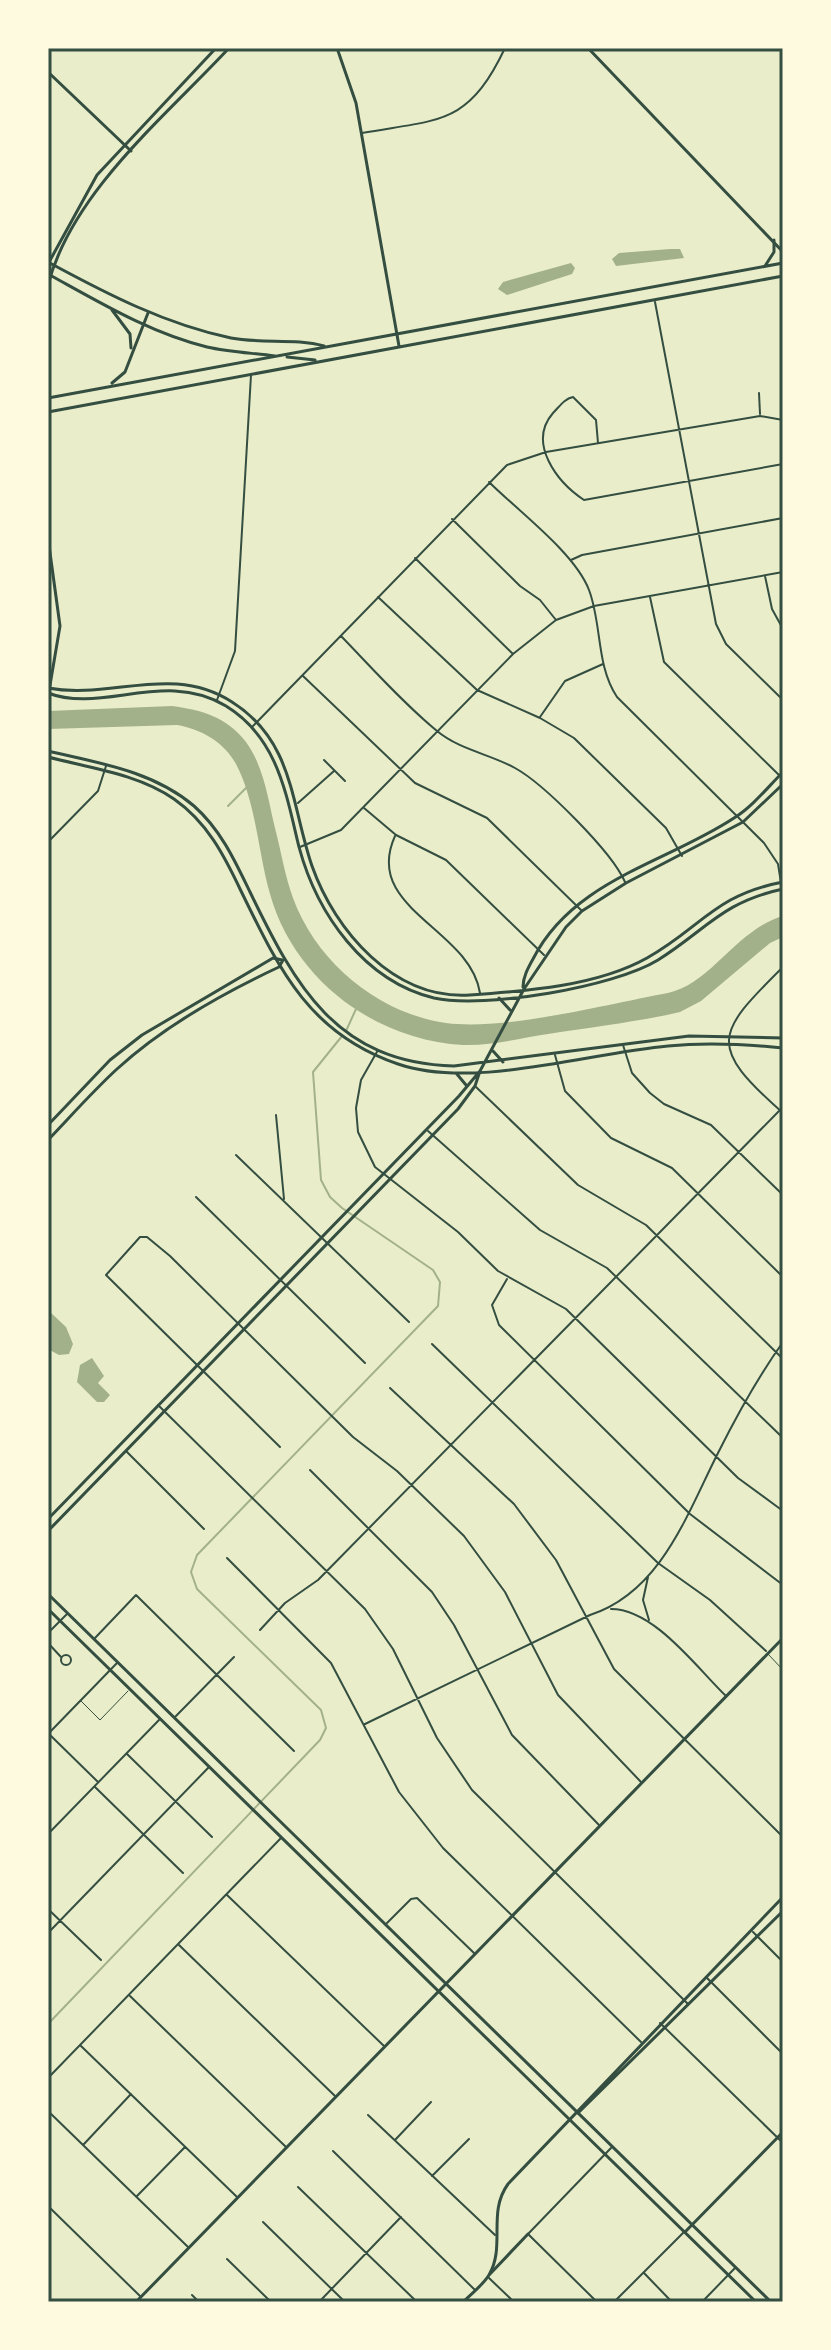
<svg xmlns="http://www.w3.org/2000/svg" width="831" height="2350" viewBox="0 0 831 2350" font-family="'Fira Sans',sans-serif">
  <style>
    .water { fill: #a3b18a }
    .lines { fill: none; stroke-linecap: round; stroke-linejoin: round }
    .stream { stroke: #a3b18a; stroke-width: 2 }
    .service { stroke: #344e41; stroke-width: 1 }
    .minor { stroke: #344e41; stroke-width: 2 }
    .tertiary { stroke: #344e41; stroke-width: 3 }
    .secondary { stroke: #344e41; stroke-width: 3 }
    .primary { stroke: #344e41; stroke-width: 3 }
    .neatline { fill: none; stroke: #344e41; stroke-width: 3 }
  </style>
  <rect width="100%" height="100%" fill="#e9edc9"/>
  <path class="water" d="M670 249H680L684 258 616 266 612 259 619 253Z
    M571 263 575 268 572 274 507 295 498 289 503 282Z
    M172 706C202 710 227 717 246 742 264 767 268 799 275 828 281 851 285 876 293 898 317 963 378 1013 446 1023 506 1031 607 1004 668 993 711 984 737 929 783 916V937L770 943 701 1001 680 1012C637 1022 592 1027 548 1034 521 1038 491 1046 463 1045 375 1040 294 980 270 894 258 852 256 802 236 764 224 742 201 729 177 725L48 729V711Z
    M48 1310 66 1327 73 1344 69 1354 59 1355 48 1349Z
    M92 1358 104 1376 98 1383 110 1395 104 1402H97L77 1382 80 1365Z"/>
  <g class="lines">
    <path class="stream" d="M228 806 247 787
      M346 1031 356 1009
      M48 2024 320 1740 326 1728 321 1710 197 1589 191 1572 197 1555 438 1306 440 1282 433 1270 342 1208 330 1197 321 1180 313 1072 342 1036"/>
    <path class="service" d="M768 1654 783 1670
      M81 1701 100 1720 128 1691"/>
    <path class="minor" d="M362 133C440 119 468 126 505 48
      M655 302 716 624 726 644 783 700
      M759 393 760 414
      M598 443 596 420 573 397C564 399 560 406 553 413 527 443 557 482 584 500L783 464
      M489 482C518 511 575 553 589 590 602 624 596 666 617 697L764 843 778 864 782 889
      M452 519 520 586 540 600 556 620
      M415 558 513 654
      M571 560 582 555 783 518
      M765 576 772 609 783 629
      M378 597 477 690 540 718 574 738 666 828 682 856
      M650 597 664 662 783 779
      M341 636C372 668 403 703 437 731 460 750 490 754 515 768 544 784 612 852 625 882
      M303 676 415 783 487 818 582 911
      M217 700 235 651 251 375
      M540 717 565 681 603 664
      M253 726 507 465 546 452 760 416 783 420
      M324 760 345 781
      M298 803 334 771
      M364 808 396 835 446 860 544 955
      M395 836C362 909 470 928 480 993
      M48 842 98 791 106 766
      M300 847 341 830 513 654 556 620 594 606 783 572
      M783 967C715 1034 707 1046 783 1113
      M623 1045 632 1073 650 1093 664 1104 711 1125 783 1195
      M378 1050 361 1080 356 1108 358 1132 375 1167 458 1232 498 1271 566 1309 738 1478 783 1511
      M555 1055 565 1091 611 1138 672 1168 783 1277
      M476 1087 578 1185 646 1225 783 1359
      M276 1115 284 1199
      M428 1131 540 1230 607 1268 783 1438
      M236 1155 409 1322
      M196 1197 365 1363
      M507 1279 492 1305 499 1325 690 1514 783 1585
      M432 1344 658 1563 710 1600 766 1651
      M390 1388 514 1504 556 1560 614 1669 783 1837
      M158 1405 365 1609 393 1649 437 1738 472 1790 688 2004
      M280 1447 106 1275 140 1237H147L170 1256 353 1437 397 1471 464 1536 505 1592 558 1695 641 1782
      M126 1451 204 1529
      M310 1470 432 1592 454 1625 512 1735 599 1825
      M227 1558 331 1663 399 1792 443 1848 641 2042
      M648 1577 643 1600 649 1620
      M611 1609C654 1609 696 1667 726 1696
      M260 1630 285 1603 318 1580 780 1110
      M48 1633 67 1614
      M95 1638 136 1595 294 1751
      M48 1643 61 1657
      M61 1660a5 5 0 1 1 10 0a5 5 0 1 1-10 0Z
      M175 1717 234 1657
      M365 1724 590 1615C661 1592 687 1514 718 1453 737 1415 758 1377 783 1342
      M48 1734 117 1663
      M49 1734 98 1782
      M127 1754 212 1837
      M95 1787 183 1873
      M48 1834 159 1720
      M227 1895 384 2046
      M48 1909 101 1960
      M387 1923 411 1899 417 1898 474 1953
      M753 1932 783 1962
      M48 1933 209 1767
      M179 1945 335 2096
      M706 1977 783 2054
      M130 1996 286 2147
      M660 2023 783 2143
      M81 2046 237 2197
      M48 2078 281 1838
      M48 2111 188 2247
      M368 2115 495 2235
      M395 2140 431 2102
      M84 2144 131 2094
      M333 2151 475 2290
      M432 2176 469 2139
      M298 2187 417 2302
      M137 2196 185 2147
      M48 2206 141 2297
      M263 2222 345 2302
      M227 2259 271 2302
      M644 2273 672 2302
      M489 2278 514 2302
      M192 2295 199 2302
      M48 2298 52 2302
      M319 2302 401 2217
      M597 2302 528 2234 611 2148
      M614 2302 684 2232
      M702 2302 735 2268"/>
    <path class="tertiary" d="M337 48 356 103 399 346
      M588 48 783 252
      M48 72 131 151
      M48 1125 110 1060 142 1035 273 958 282 960
      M48 1140C71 1116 93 1091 117 1069 164 1026 221 994 279 967L283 960
      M685 2232 783 2132
      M490 2274 528 2234
      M136 2302 783 1638"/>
    <path class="secondary" d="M48 264 97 175 216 48
      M48 285C72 192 166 116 229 48
      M48 538 60 626 48 697
      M48 613V635
      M48 688C111 700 172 663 232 702 294 741 291 805 312 866 335 931 394 1000 470 995 527 991 597 986 647 958 701 928 714 895 783 882
      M48 693C102 714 165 669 226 706 278 738 286 794 299 847 317 914 364 981 434 998 485 1009 614 987 658 960 706 930 722 902 783 889
      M48 751C99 763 153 771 194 806 221 830 235 861 250 892 295 985 336 1063 454 1066L689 1036 783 1038
      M48 757C90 768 138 774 174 799 207 822 224 855 241 891 279 969 309 1034 398 1064 474 1090 588 1053 668 1046 706 1042 745 1044 783 1048
      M523 987C523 977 528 968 533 959 573 880 666 863 734 818 753 806 767 788 783 772
      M499 998 510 1010
      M493 1051 503 1062
      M456 1073 466 1085
      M48 1519 459 1096 480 1071 524 989 566 927 582 911 626 883 743 822 783 784
      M48 1531 458 1109 475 1086 480 1071
      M578 2113 783 1911
      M463 2302C471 2294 483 2285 489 2275 506 2246 487 2213 508 2184L783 1897"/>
    <path class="primary" d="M48 262C107 294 165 324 231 338 262 344 295 338 324 346
      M765 266 774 252V240
      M48 274C99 302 150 333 207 347 229 352 253 353 275 356
      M112 310 130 334 131 348
      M287 357 315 360
      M112 383 125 372 148 313
      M48 398 783 263
      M48 412 783 276
      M48 1594 771 2302
      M48 1609 756 2302"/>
  </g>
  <rect width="831" height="2350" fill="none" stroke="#fefae0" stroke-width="100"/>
  <rect x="50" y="50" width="731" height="2250" class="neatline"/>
</svg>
